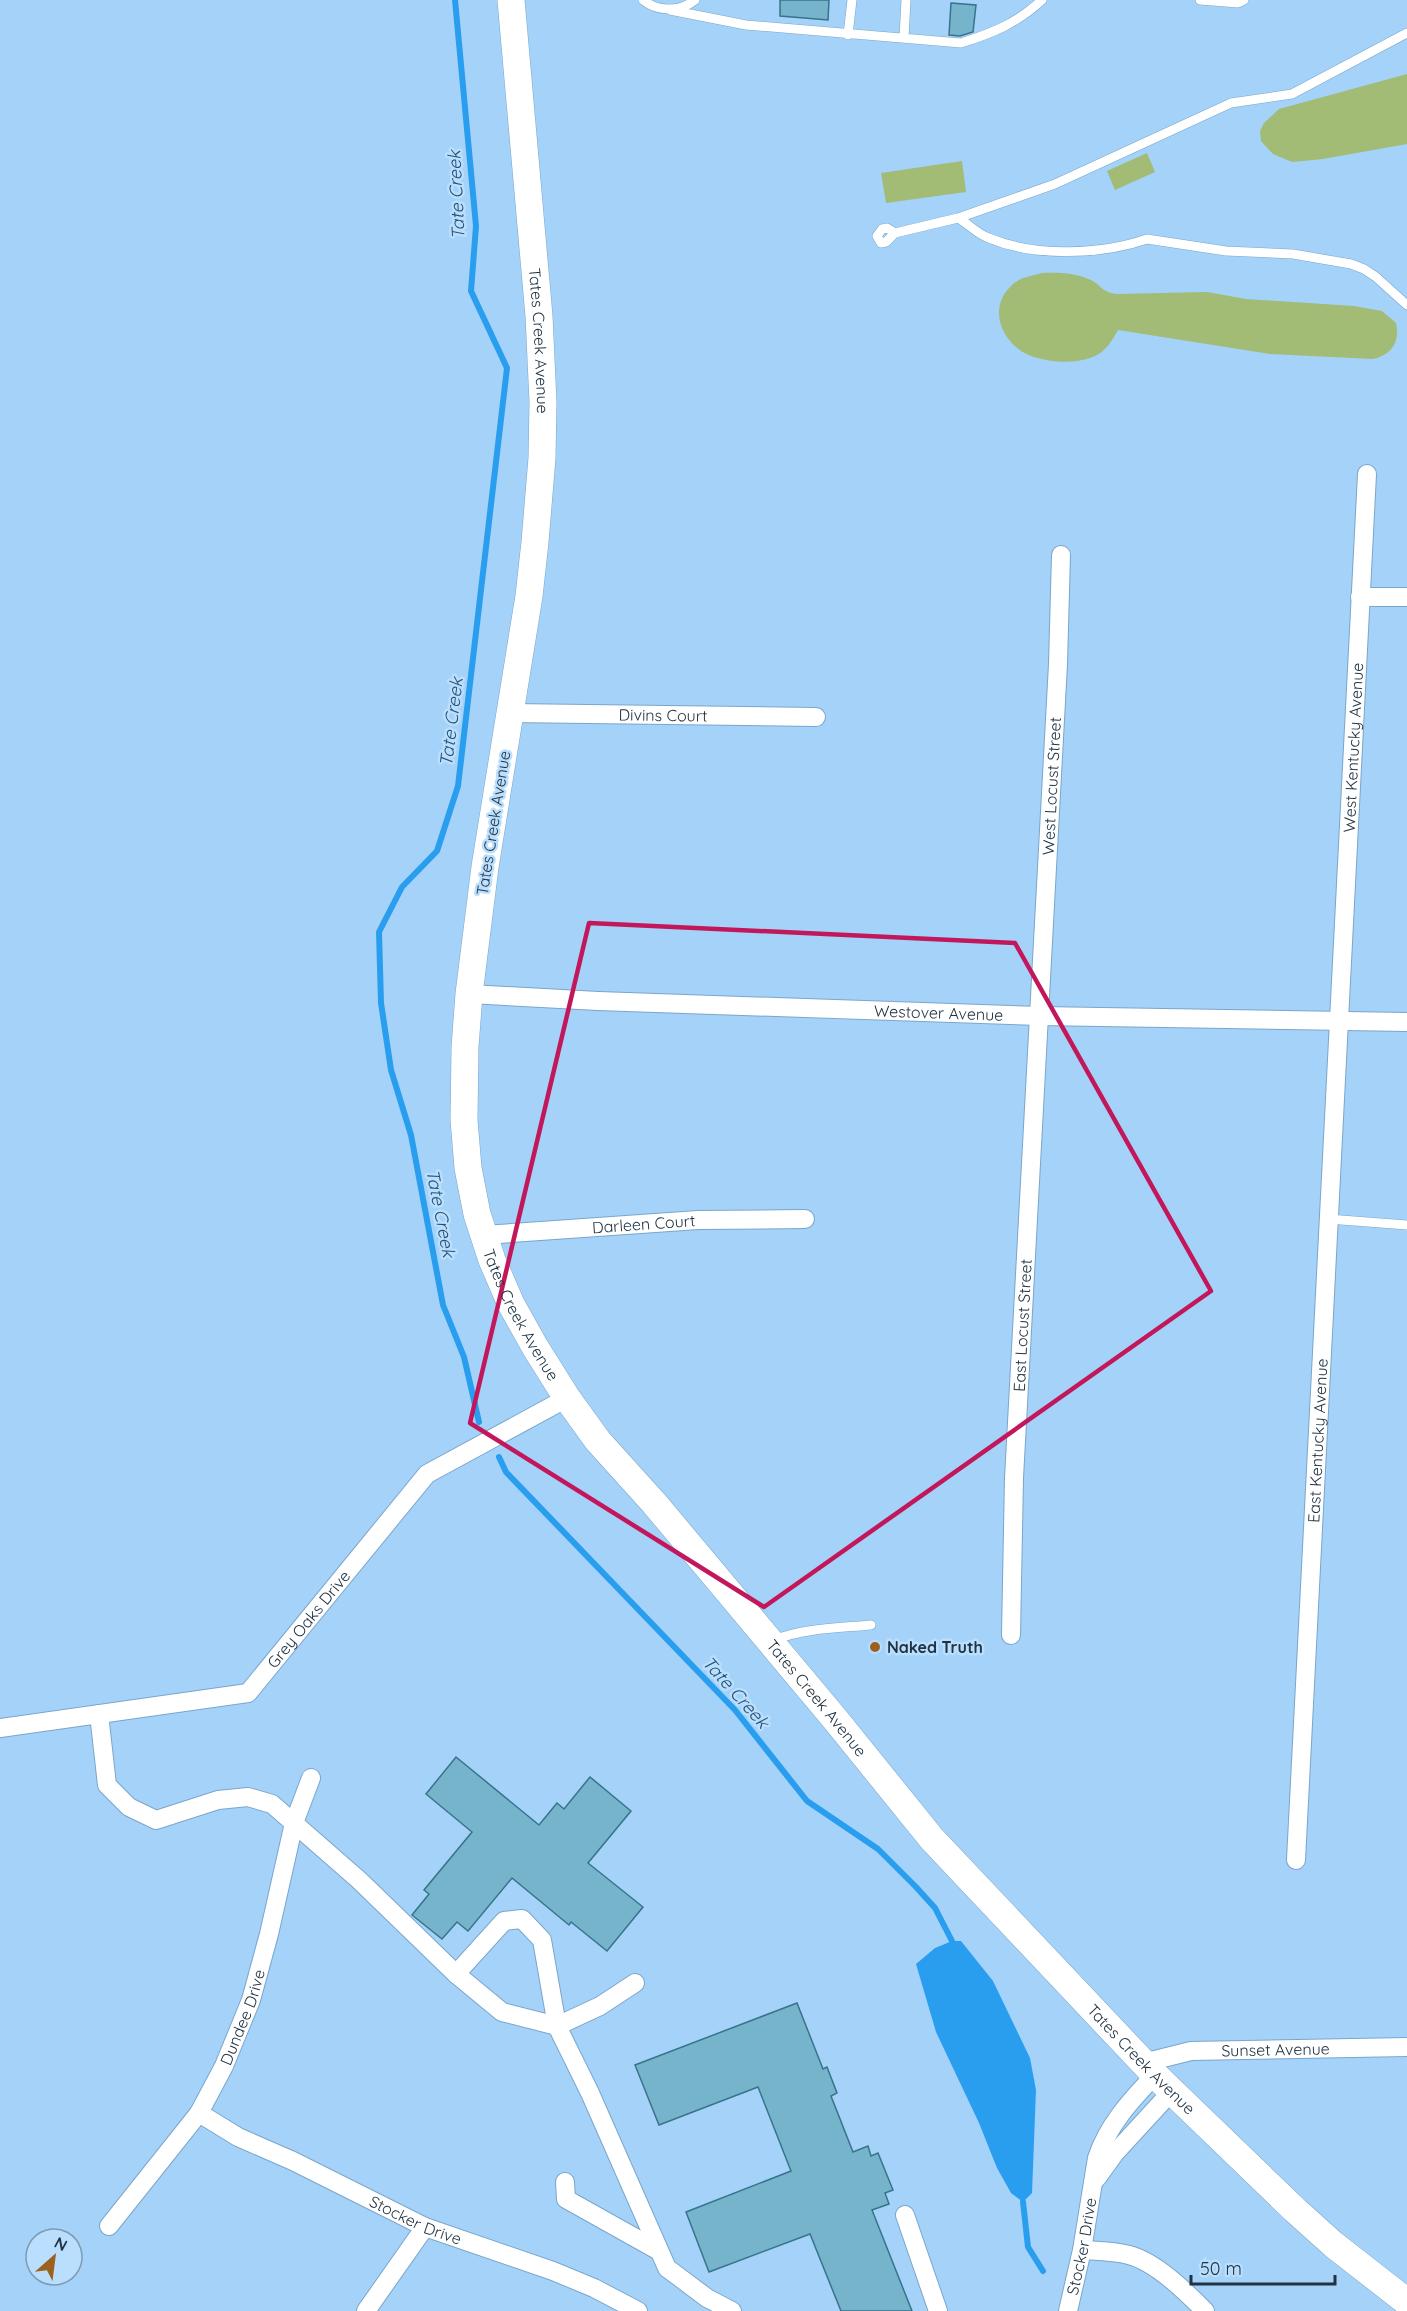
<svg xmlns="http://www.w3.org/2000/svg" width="1407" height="2311" viewBox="0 0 1407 2311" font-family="Quicksand,sans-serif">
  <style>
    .green { fill: #a2bb75 }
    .water { fill: #2a9eee }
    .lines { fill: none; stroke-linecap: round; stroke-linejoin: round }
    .stream { stroke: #2a9eee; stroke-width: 6 }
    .building { fill: #76b4cc; stroke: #37748b; stroke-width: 1.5 }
    .service-casing { stroke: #7aa6cb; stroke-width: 10 }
    .minor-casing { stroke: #7aa6cb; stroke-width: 20 }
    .secondary-casing { stroke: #7aa6cb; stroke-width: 28 }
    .service { stroke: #fff; stroke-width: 9 }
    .minor { stroke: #fff; stroke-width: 18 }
    .secondary { stroke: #fff; stroke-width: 27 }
    .marked { fill: none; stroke: #c2185b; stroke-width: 4.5; stroke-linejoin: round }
    .poi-dot { fill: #9a611f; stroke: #badffe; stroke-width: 2 }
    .labels { text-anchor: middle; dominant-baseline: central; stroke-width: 5; stroke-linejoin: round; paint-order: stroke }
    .street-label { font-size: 16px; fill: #213342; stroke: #badffe }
    .poi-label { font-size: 16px; font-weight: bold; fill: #213342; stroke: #badffe; text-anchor: start }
    .water-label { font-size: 18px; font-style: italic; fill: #265072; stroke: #badffe }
  </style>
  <rect width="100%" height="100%" fill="#a5d2f9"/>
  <path class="green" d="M1407 74V144L1323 159 1292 162 1273 154 1261 141 1260 131 1264 123 1279 109Z
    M1147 153 1155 172 1115 190 1107 171Z
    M962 161 966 192 886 203 881 173Z
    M1042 273C1058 272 1076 273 1091 280 1102 286 1102 292 1116 294L1207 292 1246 299 1354 306 1382 311 1396 323C1400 342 1392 355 1373 359L1270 354 1118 330C1114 337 1110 344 1105 349 1088 367 1041 364 1021 351 998 335 990 305 1012 285 1020 277 1032 276 1042 273Z"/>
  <path class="water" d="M952 1941H961L993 1981 1030 2058 1036 2090 1032 2193 1023 2202 1011 2193 997 2168 979 2123 936 2032 916 1964 935 1948Z"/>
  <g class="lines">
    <path class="stream" d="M455 0 476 226 471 291 507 368 458 786 437 851 402 887 379 932 381 1003 391 1070 411 1135 443 1305 464 1357 479 1422
      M499 1457 506 1472 735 1710 807 1801 878 1849 916 1887 935 1908 952 1941
      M1023 2202 1028 2247 1043 2271"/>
  </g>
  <path class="building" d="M780 0H829L828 20 780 16Z
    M951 3 976 5 973 32 960 36 949 35Z
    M456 1757 539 1825 557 1803 564 1809 590 1777 631 1811 588 1863 643 1907 607 1951 571 1922 569 1925 512 1878 468 1931 457 1922 442 1939 412 1915 429 1894 424 1890 472 1832 426 1794Z
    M797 2003 823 2069 827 2067 837 2093 831 2096 853 2152 868 2146 871 2156 878 2153 893 2190 885 2193 889 2204 872 2210 912 2311H841L810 2234 709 2272 686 2212 791 2171 758 2087 659 2125 635 2065Z"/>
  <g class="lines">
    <defs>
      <path id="service" d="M643 0C658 12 680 12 695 0
        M1200 0 1238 3 1244 0
        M670 10 746 25 961 43C993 33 1017 23 1042 0
        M848 35 852 0
        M904 38 906 0
        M958 218 1055 184 1231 103 1292 94 1407 33
        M895 233 887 228 882 229 877 236 881 243 886 242 895 233 958 218C969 224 977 234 989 238 1034 257 1101 255 1147 239L1226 251 1293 254 1351 264 1364 269 1376 277 1407 305
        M1328 1219 1407 1225
        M774 1640C804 1628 839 1628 871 1625"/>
      <g id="minor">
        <path d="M1360 597H1407"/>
        <path id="s1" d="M510 713 816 717"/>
        <path id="s2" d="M469 994 598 1001 1039 1016 1407 1022"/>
        <path id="s3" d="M484 1235 698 1220 805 1219"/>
        <path id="s4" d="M1011 1635 1014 1478 1058 664 1061 555"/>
        <path d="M99 1714 107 1785 129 1807 156 1820 218 1800 248 1797 272 1804 359 1880 456 1974 502 2012 557 2026 600 2006 635 1983"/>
        <path id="s5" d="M0 1728 248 1693 427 1474 567 1398"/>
        <path id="s6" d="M1296 1860 1367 474"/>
        <path d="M456 1974 504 1921 522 1919 542 1940 557 2026 590 2093 667 2268 707 2298 732 2311"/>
        <path id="s7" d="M1143 2063 1191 2051 1407 2047"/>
        <path id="s8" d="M199 2113 238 2137 293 2161 425 2227 553 2271 594 2288 638 2311"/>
        <path d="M1097 2178 1115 2153 1172 2091"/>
        <path d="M565 2182 566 2199 659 2251"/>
        <path d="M905 2215 938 2311"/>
        <path id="s9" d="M109 2226 199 2113 224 2066 251 2000 269 1934 294 1823 311 1778"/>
        <path d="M1082 2250C1097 2251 1114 2251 1129 2255 1156 2262 1186 2292 1205 2311"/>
        <path d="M366 2311 425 2227"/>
        <path id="s10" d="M1068 2311 1082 2250 1097 2158C1108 2125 1131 2100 1155 2075"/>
      </g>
      <g id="secondary">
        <path id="s11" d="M511 0 539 316 543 402 542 458 535 542 529 596 485 867 469 994 465 1047 464 1120 468 1168 477 1214 492 1260 511 1304 535 1347 567 1398 598 1441 654 1503 835 1719 932 1839 1155 2075 1295 2210 1334 2245 1407 2302"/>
      </g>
    </defs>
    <use href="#service" class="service-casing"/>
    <use href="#minor" class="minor-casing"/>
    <use href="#secondary" class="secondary-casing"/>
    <use href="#service" class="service"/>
    <use href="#minor" class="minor"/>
    <use href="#secondary" class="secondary"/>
  </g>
  <path class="marked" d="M589 923 1015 943 1211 1291 764 1607 470 1423Z"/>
  <circle class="poi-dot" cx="875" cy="1647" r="6"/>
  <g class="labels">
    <g class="street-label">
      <text stroke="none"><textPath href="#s11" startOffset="342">Tates Creek Avenue</textPath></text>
      <text stroke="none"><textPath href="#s1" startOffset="153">Divins Court</textPath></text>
      <text stroke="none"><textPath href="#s6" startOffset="1114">West Kentucky Avenue</textPath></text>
      <text stroke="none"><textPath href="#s4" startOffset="850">West Locust Street</textPath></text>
      <text transform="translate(493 823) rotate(-81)">Tates Creek Avenue</text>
      <text stroke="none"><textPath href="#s2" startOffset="470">Westover Avenue</textPath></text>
      <text stroke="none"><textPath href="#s3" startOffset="160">Darleen Court</textPath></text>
      <text stroke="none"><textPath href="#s11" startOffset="1332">Tates Creek Avenue</textPath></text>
      <text stroke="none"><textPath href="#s4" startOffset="310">East Locust Street</textPath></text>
      <text stroke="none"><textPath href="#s6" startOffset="420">East Kentucky Avenue</textPath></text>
      <text stroke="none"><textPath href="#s5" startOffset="346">Grey Oaks Drive</textPath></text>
      <text stroke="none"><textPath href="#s11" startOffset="1818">Tates Creek Avenue</textPath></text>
      <text stroke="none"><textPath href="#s9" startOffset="250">Dundee Drive</textPath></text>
      <text stroke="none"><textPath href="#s7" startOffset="134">Sunset Avenue</textPath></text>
      <text stroke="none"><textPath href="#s11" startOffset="2304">Tates Creek Avenue</textPath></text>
      <text stroke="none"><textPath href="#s8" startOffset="242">Stocker Drive</textPath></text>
      <text stroke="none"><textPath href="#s10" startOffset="66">Stocker Drive</textPath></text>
    </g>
    <g class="poi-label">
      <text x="887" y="1647">Naked Truth</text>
    </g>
    <g class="water-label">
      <text transform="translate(456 195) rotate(-93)">Tate Creek</text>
      <text transform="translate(451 722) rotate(-83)">Tate Creek</text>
      <text transform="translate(441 1213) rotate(79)">Tate Creek</text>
      <text transform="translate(736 1692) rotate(48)">Tate Creek</text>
    </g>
  </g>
  <g transform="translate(54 2257) rotate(28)"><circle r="28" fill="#badffe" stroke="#7d9ab3" stroke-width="1.5"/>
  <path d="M0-4.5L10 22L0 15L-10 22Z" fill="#9a611f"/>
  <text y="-9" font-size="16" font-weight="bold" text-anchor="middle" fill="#213342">N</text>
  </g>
  <path d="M1191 2275v9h144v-9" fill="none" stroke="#213342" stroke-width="3"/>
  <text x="1200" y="2275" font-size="18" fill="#213342" stroke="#badffe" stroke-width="4.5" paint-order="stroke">50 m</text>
</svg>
